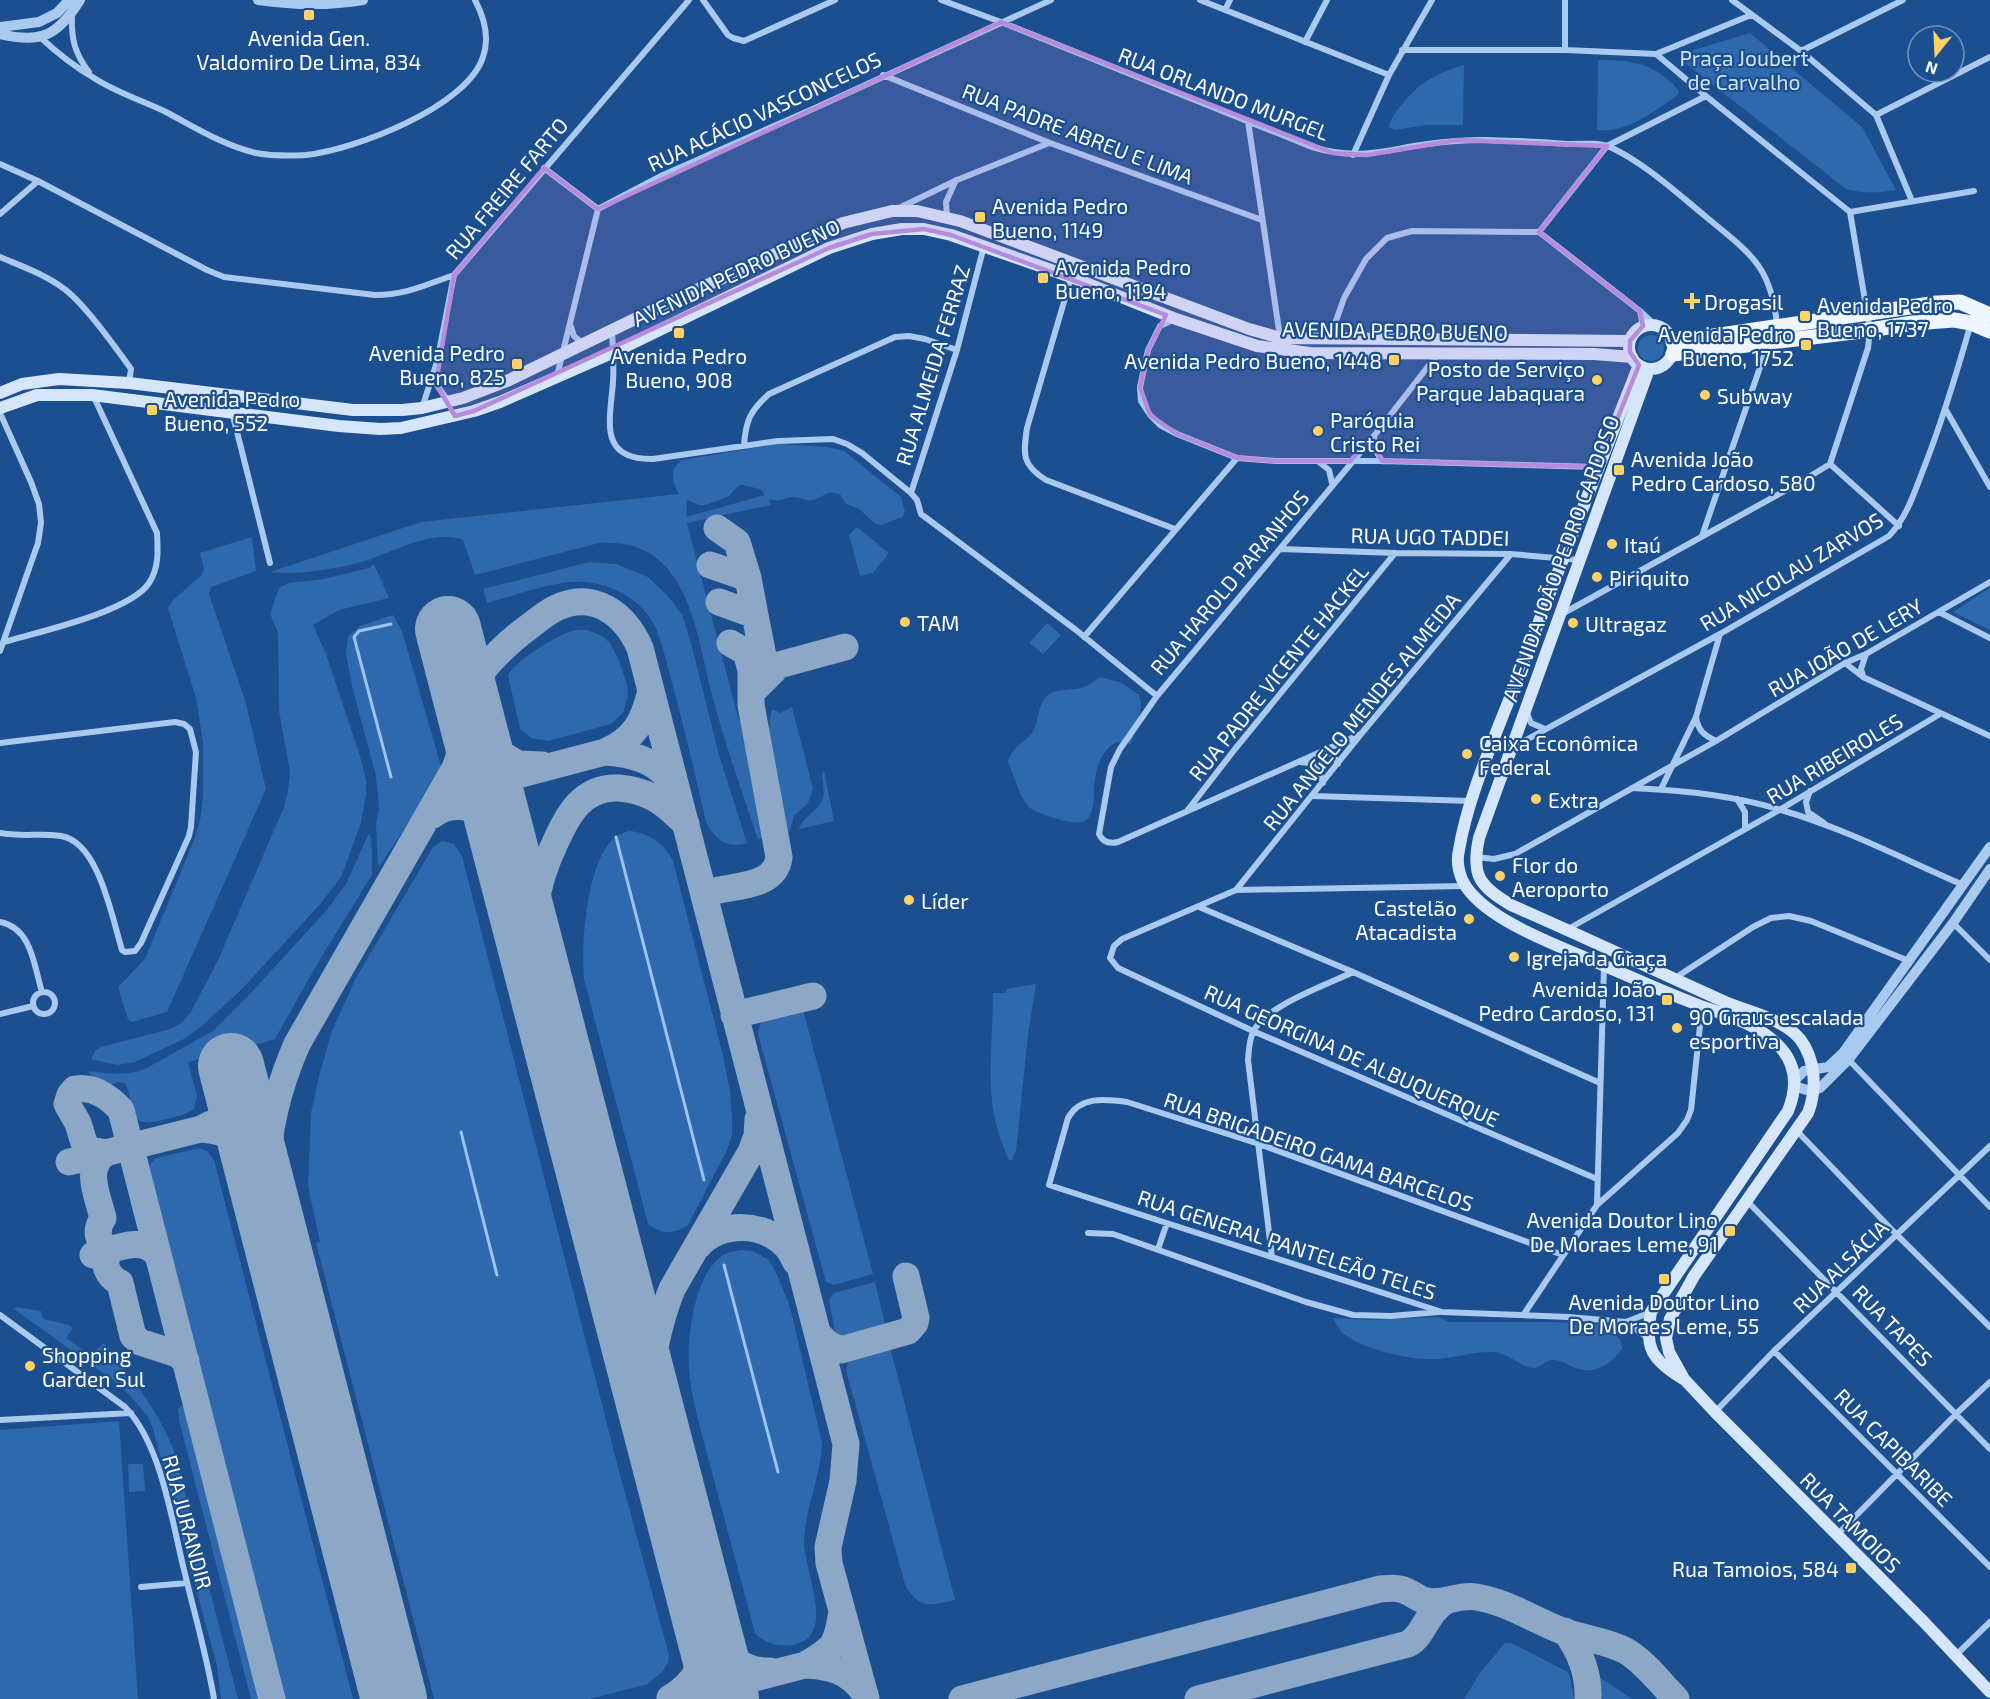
<svg xmlns="http://www.w3.org/2000/svg" width="1990" height="1699" viewBox="0 0 1990 1699" font-family="'Exo 2',sans-serif">
  <style>
    .green { fill: #2e69ad; fill-rule: evenodd }
    .lines { fill: none; stroke-linecap: round; stroke-linejoin: round }
    .stream { stroke: #9cc4f0; stroke-width: 3 }
    .taxiway { stroke: #8da7c7; stroke-width: 27 }
    .runway { stroke: #8da7c7; stroke-width: 66 }
    .minor { stroke: #a9c9ee; stroke-width: 6 }
    .tertiary { stroke: #a9c9ee; stroke-width: 10 }
    .secondary { stroke: #d6e6fa; stroke-width: 12 }
    .primary { stroke: #f0f6ff; stroke-width: 15 }
    .marked { fill: #b68bdc; fill-opacity: 0.2; stroke: #b68bdc; stroke-width: 4.5; stroke-linejoin: round }
    .poi-dot { fill: #ffd166; stroke: #1b4f8f; stroke-width: 2 }
    .labels { text-anchor: middle; dominant-baseline: central; stroke-width: 4.5; stroke-linejoin: round; paint-order: stroke }
    .poi-label { font-size: 21px; fill: #fff; stroke: #1b4f8f; text-anchor: start }
    .park-label { font-size: 21px; fill: #cfe3fa; stroke: #1b4f8f }
    .street-label { font-size: 21px; fill: #fff; stroke: #1b4f8f }
  </style>
  <rect width="100%" height="100%" fill="#1b4f8f"/>
  <path class="green" d="M1750 33 1862 127 1896 190C1879 193 1864 194 1846 189L1680 59 1679 56 1687 52Z
    M1598 60C1624 60 1645 61 1666 78 1671 82 1676 86 1679 92L1677 96C1654 111 1626 134 1597 130Z
    M1464 65 1463 125H1427L1395 130 1389 127C1391 117 1397 110 1404 102 1420 82 1439 72 1464 65Z
    M1638 348a13 13 0 1 1 26 0a13 13 0 1 1-26 0Z
    M780 444 828 447 844 451 901 497 905 512 902 517 881 525 876 524 859 509 846 504 840 494C825 489 825 497 813 500 806 502 800 497 793 497 783 497 783 503 769 499L771 505 687 523 738 717 752 747 762 800V837L758 840C742 792 725 744 712 695 696 631 688 536 599 543L475 575 463 540C431 529 394 552 365 561 343 568 292 576 270 572L421 522 679 494C672 482 669 469 682 460ZM742 485 760 489 765 495 686 517 687 500 699 505H706L729 496 738 486Z
    M857 527 889 553 873 573 860 576 849 535Z
    M252 537 256 571 211 587 209 594 245 700 266 789 167 1012 132 1022 128 1019 118 987 145 959 196 835 201 815 203 796V742L196 698 168 608 173 600 202 575 204 569 200 553Z
    M589 562 616 564 648 577 666 594 682 614 691 643 719 755 747 843C727 849 715 840 706 822 695 773 683 724 670 675 664 655 661 632 648 615 634 596 609 584 585 582 555 580 517 595 487 603L483 589Z
    M374 564 389 598 339 610 313 625 326 654 360 756 366 780V794L361 823 341 877 321 903 243 988 202 1026 184 1039 135 1062 117 1065 91 1059 96 1050 101 1047 170 1029 181 1023 191 1012 219 958 284 807 288 791 290 772 279 711 278 632 270 614 279 588 289 583 324 579 369 568Z
    M1990 588V630L1953 612Z
    M393 615 402 631 441 766 430 790 380 865 378 864 376 824 379 809 376 776 353 690 346 654 348 637 360 626Z
    M1047 623 1061 635 1043 654 1029 643Z
    M575 630H587L602 636 610 643 618 658 627 684 628 696 623 713 611 724 548 741 531 738 520 729 508 675C518 659 556 635 575 630Z
    M1100 677 1122 683 1139 695 1141 703 1140 713 1132 741 1130 744 1117 742C1099 750 1094 775 1094 794 1093 819 1088 827 1061 820 1054 818 1035 812 1030 808 1020 800 1014 774 1008 762 1012 744 1027 743 1034 730 1039 719 1038 703 1048 695 1059 687 1072 692 1084 687 1090 685 1095 680 1100 677Z
    M792 707 813 789 808 803 794 816 790 831 786 832C780 794 762 747 772 709L780 713Z
    M824 771 834 821 799 829C803 816 819 811 823 798 825 790 822 780 822 772Z
    M628 831C647 832 665 843 673 861L722 1051 730 1092 732 1117V1135L727 1150 688 1225C673 1235 661 1234 648 1224L584 979C581 944 586 862 615 837 619 834 624 833 628 831Z
    M369 833C374 842 371 864 372 875L320 959 275 1039 240 1049 235 1038 210 1044 214 1055 188 1062 197 1096 194 1109C185 1116 173 1117 163 1120 124 1129 137 1108 125 1083L119 1082 108 1085 91 1080 89 1071C108 1074 126 1076 145 1069L213 1031 249 995 327 910 346 884Z
    M442 841 454 844 462 856 619 1471 669 1655 668 1663 662 1672 648 1684 590 1699H434L316 1243 320 1242 308 1186 311 1113 319 1076 332 1031 356 978 433 847Z
    M1036 984 1028 1035 1016 1151 1012 1160H1009C981 1099 993 1055 993 993H1005L1007 989Z
    M802 1006 873 1274 834 1285 826 1282 758 1034C759 1012 785 1011 802 1006Z
    M199 1148 207 1151 214 1160 353 1699H282L148 1174 150 1164 156 1158Z
    M743 1250 753 1251 769 1260 779 1279 790 1307 822 1443C821 1476 806 1506 804 1538 802 1568 839 1637 793 1645 778 1647 765 1644 755 1633 740 1577 725 1521 710 1465 702 1433 691 1400 689 1367 687 1336 694 1281 718 1259 725 1252 734 1251 743 1250Z
    M875 1282 886 1328 842 1341 836 1337 829 1300 834 1293Z
    M17 1307 41 1311 43 1319 69 1325 73 1328 66 1338 90 1355 104 1343C131 1376 156 1408 173 1448L238 1699H221L217 1666 153 1429 147 1415 122 1387 14 1309Z
    M1439 1317 1449 1322H1550L1607 1325 1621 1341 1622 1349C1613 1362 1596 1374 1579 1369 1570 1367 1562 1360 1553 1360 1545 1360 1540 1369 1532 1368 1519 1366 1510 1354 1494 1352 1474 1351 1455 1358 1435 1359 1412 1361 1355 1348 1340 1330 1337 1326 1335 1321 1333 1318L1370 1320Z
    M890 1347 955 1600C931 1606 918 1610 905 1584L846 1370C849 1350 872 1351 890 1347Z
    M183 1405 189 1408 192 1416 265 1699H251L180 1424 178 1409Z
    M119 1421 138 1699H0V1430Z
    M128 1464H143L145 1491 129 1492Z
    M1505 1643H1511L1568 1672 1570 1677 1574 1699H1464L1480 1673Z
    M1596 1675 1632 1699H1603L1597 1688Z"/>
  <g class="lines">
    <path class="stream" d="M391 777 354 637 359 631 391 624
      M616 837 704 1180
      M461 1132 497 1275
      M724 1265 778 1472"/>
    <path class="taxiway" d="M717 528 737 542 748 578
      M710 565 748 578 755 615
      M719 602 755 615 764 661 752 692 779 665 845 647
      M651 691C643 722 635 739 605 752 634 754 659 761 675 787
      M479 724 490 747 518 764 542 765
      M434 808 445 798 457 791 605 752
      M433 815C448 803 472 804 487 817 494 823 499 832 503 840
      M719 890C742 885 776 885 779 857L751 705V670L746 652 730 643
      M537 972C535 951 533 930 535 908 538 885 545 864 555 843 568 814 583 786 619 788 631 789 643 792 654 798 666 804 676 815 686 824
      M734 1015 813 996
      M241 1106 226 1117 201 1129C232 1131 241 1141 257 1167
      M106 1153 90 1150 84 1143 78 1123 67 1104 70 1095 75 1089C93 1086 109 1097 121 1110L272 1699
      M106 1153C83 1167 98 1197 103 1218 95 1230 97 1242 109 1251 102 1264 107 1276 120 1283L133 1336 140 1342 177 1354 186 1361
      M69 1162 201 1129
      M698 1246C721 1221 763 1222 786 1246 790 1250 793 1257 796 1262
      M93 1255C114 1249 147 1233 159 1258
      M282 1266C277 1241 268 1214 267 1188 265 1138 277 1090 297 1044L454 770C460 757 463 745 464 730 465 717 464 702 470 690 482 667 502 648 522 632 533 624 544 614 556 608 594 590 625 614 640 648L846 1444 843 1481 828 1547 829 1563 866 1699
      M818 1334 828 1344 841 1350 908 1331 915 1323 916 1318 906 1276
      M647 1396C652 1359 658 1324 672 1289L751 1152 757 1136 758 1119
      M842 1611C837 1646 834 1648 805 1665 831 1666 850 1671 865 1694
      M1565 1631C1580 1651 1589 1673 1588 1699
      M709 1633C725 1654 741 1672 770 1671
      M387 1672 399 1699
      M670 1698C697 1683 704 1661 709 1633
      M672 1699 805 1665
      M962 1699 1380 1589C1391 1588 1400 1587 1410 1593 1416 1596 1421 1600 1426 1601 1443 1605 1459 1594 1476 1597 1508 1602 1535 1621 1565 1632 1585 1639 1608 1641 1626 1651 1645 1662 1661 1684 1676 1699
      M1198 1699 1408 1644C1424 1636 1426 1612 1447 1600"/>
    <path class="runway" d="M448 629 726 1699
      M231 1066 394 1699"/>
    <path class="minor" d="M703 0 728 35 733 38 744 41 835 0
      M941 0 1001 22 1312 147C1359 161 1383 150 1428 144 1476 137 1522 141 1569 144 1581 144 1599 142 1610 147 1643 162 1677 193 1705 216 1749 253 1771 264 1777 325
      M1200 0 1389 75
      M1565 0V50
      M1732 0 1801 51 1876 115 1912 201
      M1225 10 1230 0
      M72 14C71 37 74 53 89 72
      M40 37C56 52 75 67 94 78 117 93 144 101 168 113 196 128 225 146 256 153 272 156 289 156 306 155 354 150 467 107 483 57 490 37 484 17 475 0
      M1305 42 1327 0
      M1402 50H1565L1656 54 1706 96 1850 212 1870 330 1868 348 1830 464 1799 483 1562 614
      M1801 51 1903 0
      M1656 54 1751 15
      M883 75 1050 143 1262 220
      M1876 115 1990 57
      M1248 121 1280 337
      M1353 155 1389 75 1432 0
      M0 164 38 181 207 270 224 277 375 295C406 295 425 285 454 275L689 0
      M544 168 598 209
      M899 208 957 180 1049 143
      M1850 212 1974 191
      M0 214 38 181
      M947 217 946 202 956 180
      M1539 232 1607 146 1706 96
      M0 257C21 266 44 274 63 288 83 302 113 344 129 366L131 369 129 383
      M1071 278 1027 428C1023 455 1022 465 1046 480L1175 529
      M1640 311 1643 326
      M1173 320 1160 326 1148 350 1140 387 1141 401 1150 415 1160 425 1177 434 1237 458 1276 461H1382L1598 467
      M570 324 574 336 583 344
      M612 331C613 348 614 365 613 382 610 421 598 460 653 459L778 441 833 439 847 444 862 453 911 493 917 500 921 514 1076 630 1157 696
      M1330 338 1344 298 1366 259 1387 238 1412 231 1539 232 1640 311 1655 325
      M436 369V384L449 402
      M557 376 598 209 663 175 815 108 1051 0
      M422 408 437 362 454 275
      M1946 410 1990 487
      M232 412 270 563
      M0 413 31 482 39 504 41 523 38 543 0 651
      M1374 436 1376 451 1382 461
      M744 445C746 420 750 411 769 394L895 337 909 336 925 339 957 350
      M1319 462 1329 470 1332 483
      M1830 464 1899 526
      M911 493 957 350 984 246
      M1702 536 1768 344
      M1280 549 1395 553 1511 554 1579 560
      M1939 612 1990 638
      M1084 637 1237 458
      M4 642C38 632 130 612 149 583 159 568 158 551 157 533L93 395
      M1845 663 1863 677 1990 736
      M1863 676 1861 669 1866 654
      M1527 713 1531 723 1545 729
      M1696 717C1698 731 1704 735 1716 741
      M1361 734 1118 842C1110 844 1103 843 1099 834L1111 767 1120 749 1157 696 1374 436 1437 355
      M0 743 175 722 184 724 190 729 196 752 191 827 189 836 141 943 135 951 125 952 122 950C112 918 99 842 61 836 41 833 20 837 0 833
      M1515 746 1720 634 1889 536C1908 516 1915 490 1925 465 1943 419 1957 372 1971 323
      M1325 751 1333 755 1338 764
      M1300 762 1309 763 1318 768 1323 783
      M1632 788C1681 790 1733 795 1781 810 1844 828 1903 859 1963 885
      M1661 789 1696 717 1720 634
      M1810 791 1806 802 1808 812 1824 823
      M1313 796 1471 801
      M1737 799 1745 812V829
      M1187 811 1235 749 1395 553
      M1476 857 1494 859 1515 854 1716 741 1845 663 1866 654 1990 582
      M1465 886 1236 890 1122 939 1114 946 1110 958 1118 968 1253 1031 1597 1179
      M1236 890 1361 734 1511 554
      M1199 907 1353 972 1600 1083
      M0 922C32 928 34 966 42 992
      M1953 923 1990 960
      M1568 929 1781 809 1940 714
      M1675 978 1753 927 1771 918 1789 916 1811 921 1909 961
      M33 1003a11 11 0 1 1 22 0a11 11 0 1 1-22 0Z
      M0 1014 33 1006
      M1847 1058 1990 1207
      M1796 1130 1896 1234 1990 1327
      M1747 1201 1990 1449
      M1597 1204 1604 966
      M1088 1233 1113 1234 1306 1302 1353 1315 1391 1316 1439 1312
      M1158 1249 1167 1223
      M1563 1255 1259 1144 1127 1102C1105 1099 1080 1096 1068 1118L1049 1185 1442 1312 1569 1317 1626 1322 1651 1312
      M1272 1257 1248 1060C1249 1050 1249 1041 1253 1032 1265 1006 1327 985 1353 972
      M1524 1314 1597 1205 1678 1133 1687 1120 1691 1110 1702 1007
      M0 1315 125 1407C162 1445 172 1523 185 1574 195 1616 207 1657 214 1699
      M1626 1322 1648 1338
      M1774 1351 1990 1567
      M1715 1412 1774 1351 1990 1146
      M0 1420 131 1413
      M1837 1535 1957 1413 1990 1382
      M141 1587 187 1583
      M1956 1655 1990 1622"/>
    <path class="tertiary" d="M258 0C293 5 328 6 363 0
      M0 27 39 22 57 13 69 0
      M0 34C42 44 58 35 80 0
      M1795 1080 1804 1071 1828 1067 1843 1053 1990 847
      M1796 1086C1804 1090 1811 1092 1820 1088L1849 1059 1953 923 1990 869"/>
    <path class="secondary" d="M1629 347a22 22 0 1 1 44 0a22 22 0 1 1-44 0Z
      M1639 365C1597 471 1556 576 1516 682 1496 735 1468 795 1459 850 1456 862 1459 877 1467 888 1491 922 1559 946 1598 963 1629 976 1661 991 1693 1003 1721 1014 1755 1022 1777 1044 1797 1063 1798 1086 1788 1111L1651 1312C1644 1348 1652 1360 1683 1379
      M1649 369 1479 838C1471 875 1479 886 1511 905 1582 936 1652 969 1723 1001 1747 1012 1783 1018 1800 1039 1816 1060 1817 1090 1808 1113L1694 1276 1670 1319 1666 1338 1669 1352 1684 1379 1715 1412 1923 1621 1990 1692
      M0 393 22 384 59 379 129 383 353 410H402L422 408 463 398 507 381 670 302 843 223 892 211H917L960 221 1249 329 1281 338 1630 341
      M0 408 37 395H92L339 426 380 429 401 428 474 411 500 402 614 352 829 248 872 234 902 229H924L951 235 1071 277 1176 319 1257 346 1310 353 1594 354 1632 357"/>
    <path class="primary" d="M1673 342 1937 303 1960 302 1990 315
      M1673 354 1870 330 1913 323 1954 320 1971 323 1990 331"/>
  </g>
  <path class="marked" d="M1001 22 1333 153 1367 155 1457 140 1607 146 1539 232 1640 311 1643 326 1630 341V352L1639 365 1598 467 1382 461 1370 439 1350 461H1276L1237 458 1177 434 1150 415 1140 387 1148 350 1166 315 951 235 924 229 872 234 829 248 474 411 455 416 436 384 454 275 544 168 598 209Z"/>
  <g class="poi-dot">
    <rect x="303" y="9" width="12" height="12" rx="3"/>
    <rect x="974" y="211" width="12" height="12" rx="3"/>
    <rect x="1037" y="272" width="12" height="12" rx="3"/>
    <path d="M1689 292h6v6h6v6h-6v6h-6v-6h-6v-6h6z"/>
    <rect x="1799" y="310" width="12" height="12" rx="3"/>
    <rect x="673" y="327" width="12" height="12" rx="3"/>
    <rect x="1800" y="339" width="12" height="12" rx="3"/>
    <rect x="1388" y="354" width="12" height="12" rx="3"/>
    <rect x="511" y="358" width="12" height="12" rx="3"/>
    <circle cx="1597" cy="380" r="6"/>
    <circle cx="1705" cy="395" r="6"/>
    <rect x="146" y="404" width="12" height="12" rx="3"/>
    <circle cx="1318" cy="431" r="6"/>
    <rect x="1613" y="464" width="12" height="12" rx="3"/>
    <circle cx="1612" cy="544" r="6"/>
    <circle cx="1597" cy="577" r="6"/>
    <circle cx="905" cy="622" r="6"/>
    <circle cx="1573" cy="623" r="6"/>
    <circle cx="1467" cy="754" r="6"/>
    <circle cx="1536" cy="799" r="6"/>
    <circle cx="1500" cy="876" r="6"/>
    <circle cx="909" cy="900" r="6"/>
    <circle cx="1469" cy="919" r="6"/>
    <circle cx="1514" cy="957" r="6"/>
    <rect x="1661" y="994" width="12" height="12" rx="3"/>
    <circle cx="1677" cy="1028" r="6"/>
    <rect x="1724" y="1225" width="12" height="12" rx="3"/>
    <rect x="1658" y="1273" width="12" height="12" rx="3"/>
    <circle cx="30" cy="1366" r="6"/>
    <rect x="1845" y="1562" width="12" height="12" rx="3"/>
  </g>
  <g class="labels">
    <g class="poi-label">
      <text x="309" y="37" text-anchor="middle">Avenida Gen.<tspan x="309" dy="24">Valdomiro De Lima, 834</tspan></text>
      <text x="992" y="205">Avenida Pedro<tspan x="992" dy="24">Bueno, 1149</tspan></text>
      <text x="1055" y="266">Avenida Pedro<tspan x="1055" dy="24">Bueno, 1194</tspan></text>
      <text x="1704" y="301">Drogasil</text>
      <text x="1817" y="304">Avenida Pedro<tspan x="1817" dy="24">Bueno, 1737</tspan></text>
      <text x="1794" y="333" text-anchor="end">Avenida Pedro<tspan x="1794" dy="24">Bueno, 1752</tspan></text>
      <text x="505" y="352" text-anchor="end">Avenida Pedro<tspan x="505" dy="24">Bueno, 825</tspan></text>
      <text x="679" y="355" text-anchor="middle">Avenida Pedro<tspan x="679" dy="24">Bueno, 908</tspan></text>
      <text x="1382" y="360" text-anchor="end">Avenida Pedro Bueno, 1448</text>
      <text x="1585" y="368" text-anchor="end">Posto de Serviço<tspan x="1585" dy="24">Parque Jabaquara</tspan></text>
      <text x="1717" y="395">Subway</text>
      <text x="164" y="398">Avenida Pedro<tspan x="164" dy="24">Bueno, 552</tspan></text>
      <text x="1330" y="419">Paróquia<tspan x="1330" dy="24">Cristo Rei</tspan></text>
      <text x="1631" y="458">Avenida João<tspan x="1631" dy="24">Pedro Cardoso, 580</tspan></text>
      <text x="1624" y="544">Itaú</text>
      <text x="1609" y="577">Piriquito</text>
      <text x="917" y="622">TAM</text>
      <text x="1585" y="623">Ultragaz</text>
      <text x="1479" y="742">Caixa Econômica<tspan x="1479" dy="24">Federal</tspan></text>
      <text x="1548" y="799">Extra</text>
      <text x="1512" y="864">Flor do<tspan x="1512" dy="24">Aeroporto</tspan></text>
      <text x="921" y="900">Líder</text>
      <text x="1457" y="907" text-anchor="end">Castelão<tspan x="1457" dy="24">Atacadista</tspan></text>
      <text x="1526" y="957">Igreja da Graça</text>
      <text x="1655" y="988" text-anchor="end">Avenida João<tspan x="1655" dy="24">Pedro Cardoso, 131</tspan></text>
      <text x="1689" y="1016">90 Graus escalada<tspan x="1689" dy="24">esportiva</tspan></text>
      <text x="1718" y="1219" text-anchor="end">Avenida Doutor Lino<tspan x="1718" dy="24">De Moraes Leme, 91</tspan></text>
      <text x="1664" y="1301" text-anchor="middle">Avenida Doutor Lino<tspan x="1664" dy="24">De Moraes Leme, 55</tspan></text>
      <text x="42" y="1354">Shopping<tspan x="42" dy="24">Garden Sul</tspan></text>
      <text x="1839" y="1568" text-anchor="end">Rua Tamoios, 584</text>
    </g>
    <g class="park-label">
      <text x="1744" y="57">Praça Joubert<tspan x="1744" dy="24">de Carvalho</tspan></text>
    </g>
    <g class="street-label">
      <text transform="translate(1224 93) rotate(21)">RUA ORLANDO MURGEL</text>
      <text transform="translate(764 111) rotate(-25)">RUA ACÁCIO VASCONCELOS</text>
      <text transform="translate(1078 133) rotate(21)">RUA PADRE ABREU E LIMA</text>
      <text transform="translate(506 188) rotate(-50)">RUA FREIRE FARTO</text>
      <text transform="translate(736 272) rotate(-25)">AVENIDA PEDRO BUENO</text>
      <text transform="translate(1395 330) rotate(1)">AVENIDA PEDRO BUENO</text>
      <text transform="translate(932 365) rotate(-73)">RUA ALMEIDA FERRAZ</text>
      <text transform="translate(1430 536) rotate(1)">RUA UGO TADDEI</text>
      <text transform="translate(1560 558) rotate(-70)">AVENIDA JOÃO PEDRO CARDOSO</text>
      <text transform="translate(1791 571) rotate(-31)">RUA NICOLAU ZARVOS</text>
      <text transform="translate(1229 582) rotate(-50)">RUA HAROLD PARANHOS</text>
      <text transform="translate(1845 647) rotate(-30)">RUA JOÃO DE LERY</text>
      <text transform="translate(1278 672) rotate(-51)">RUA PADRE VICENTE HACKEL</text>
      <text transform="translate(1361 711) rotate(-51)">RUA ANGELO MENDES ALMEIDA</text>
      <text transform="translate(1834 758) rotate(-31)">RUA RIBEIROLES</text>
      <text transform="translate(1352 1055) rotate(24)">RUA GEORGINA DE ALBUQUERQUE</text>
      <text transform="translate(1319 1151) rotate(19)">RUA BRIGADEIRO GAMA BARCELOS</text>
      <text transform="translate(1287 1244) rotate(18)">RUA GENERAL PANTELEÃO TELES</text>
      <text transform="translate(1840 1266) rotate(-44)">RUA ALSÁCIA</text>
      <text transform="translate(1893 1325) rotate(46)">RUA TAPES</text>
      <text transform="translate(1894 1447) rotate(45)">RUA CAPIBARIBE</text>
      <text transform="translate(188 1522) rotate(75)">RUA JURANDIR</text>
      <text transform="translate(1851 1522) rotate(45)">RUA TAMOIOS</text>
    </g>
  </g>
  <g transform="translate(1936 54) rotate(198)"><circle r="28" fill="#1b4f8f" stroke="#7695bc" stroke-width="1.5"/>
  <path d="M0-4.5L10 22L0 15L-10 22Z" fill="#ffd166"/>
  <text y="-9" font-size="16" font-weight="bold" text-anchor="middle" fill="#ffffff">N</text>
  </g>
</svg>
